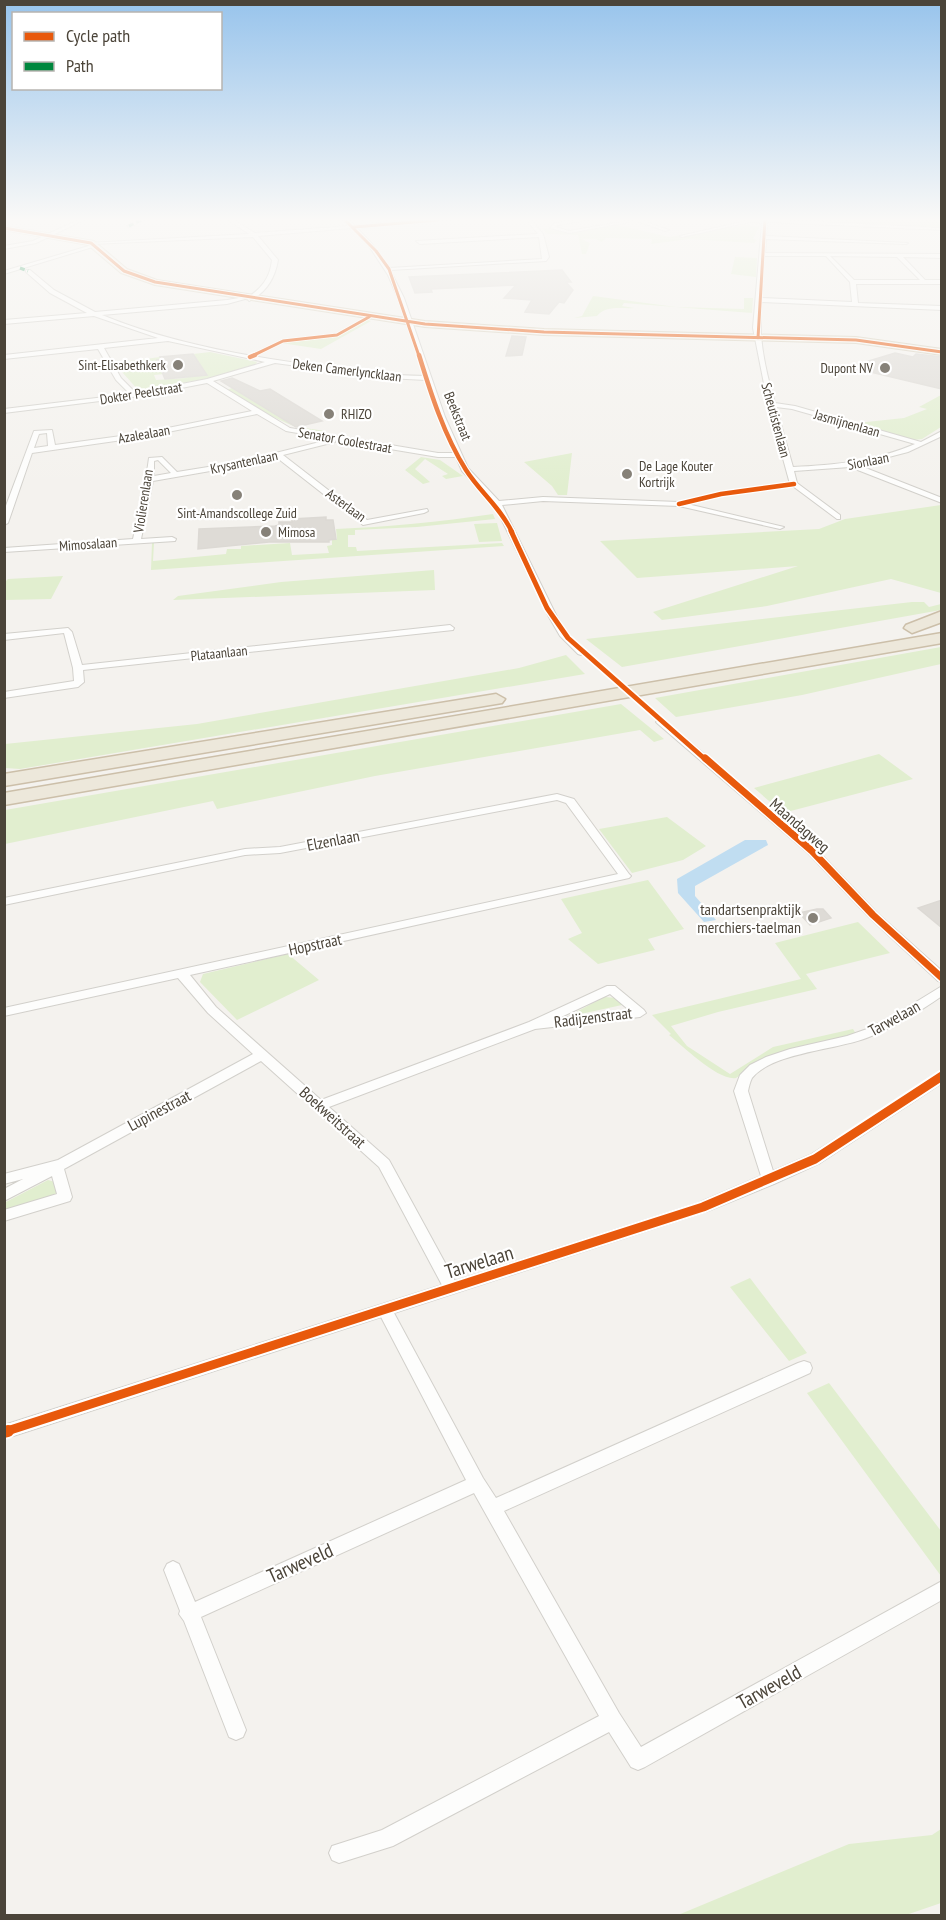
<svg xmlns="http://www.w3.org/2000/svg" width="946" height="1920" viewBox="0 0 946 1920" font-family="'PT Sans Narrow',sans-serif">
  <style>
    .green { fill: #e1eecf }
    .water { fill: #c0ddf1 }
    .building { fill: #dedbd6; stroke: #dcd9d4; stroke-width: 1.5 }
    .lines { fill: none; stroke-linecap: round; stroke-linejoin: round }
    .street-casing { stroke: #d2d0cb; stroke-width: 2 }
    .primary-casing { stroke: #d6cebb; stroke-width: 2 }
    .highway-casing { stroke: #ccbfa9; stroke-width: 3 }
    .street { fill: #fdfdfc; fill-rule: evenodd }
    .primary { fill: #f2efe6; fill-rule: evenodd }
    .highway { fill: #ede8db; fill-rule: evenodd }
    .quiet { stroke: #00873e; stroke-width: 3; stroke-dasharray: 5 3; stroke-linecap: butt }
    .cycleway-far5-casing { stroke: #fff; stroke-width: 4.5 }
    .cycleway-far4-casing { stroke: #fff; stroke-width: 7 }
    .cycleway-far3-casing { stroke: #fff; stroke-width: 8 }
    .cycleway-far2-casing { stroke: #fff; stroke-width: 10 }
    .cycleway-far1-casing { stroke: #fff; stroke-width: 13 }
    .cycleway-casing { stroke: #fff; stroke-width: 16 }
    .cycleway-far5 { stroke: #e8590c; stroke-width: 3 }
    .cycleway-far4 { stroke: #e8590c; stroke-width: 4.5 }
    .cycleway-far3 { stroke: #e8590c; stroke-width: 5 }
    .cycleway-far2 { stroke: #e8590c; stroke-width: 7 }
    .cycleway-far1 { stroke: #e8590c; stroke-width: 9 }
    .cycleway { stroke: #e8590c; stroke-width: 12 }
    .poi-dot { fill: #868178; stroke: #fff; stroke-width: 2 }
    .labels { text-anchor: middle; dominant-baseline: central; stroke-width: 4.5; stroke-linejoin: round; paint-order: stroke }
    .far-poi-label { font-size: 14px; fill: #4b4439; stroke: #fff; text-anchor: start }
    .far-street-label { font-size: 14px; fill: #4b4439; stroke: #fff }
    .street-label { font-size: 16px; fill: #4b4439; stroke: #fff }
    .poi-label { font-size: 16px; fill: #4b4439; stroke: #fff; text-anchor: end }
    .near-street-label { font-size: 20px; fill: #4b4439; stroke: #fff }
  </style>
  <rect width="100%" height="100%" fill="#f4f2ee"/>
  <path class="green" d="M773 219H941L942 227 774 219Z
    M618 225 669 237 747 225 759 227 753 239 757 240 754 243 689 239 651 244 652 239 606 238 602 242 596 239H582L590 243 586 254H582L578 235 547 234 542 228 568 233Z
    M735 257 757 258 756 277 731 274Z
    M593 296 676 307 744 309V298H753L752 313 624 303 622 306 634 308C622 309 606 305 597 316L574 318 582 316Z
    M367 320 371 321 321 349 281 343 332 337Z
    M210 352 257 362 256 364 220 376 139 391 114 363 160 357 163 360H158L164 374 154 375 156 380 186 378 191 375 205 372 198 370 193 354Z
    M232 388 297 427 326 431 322 434C284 427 260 409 227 390Z
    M941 395V427L922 439 914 440 857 423 904 418 927 409 919 407Z
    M572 453 567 495H558L552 486 524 462Z
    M421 457 440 460 463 476 446 479 442 476 448 474 425 459 415 469 430 482 423 484 405 470Z
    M941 505V593L891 579 767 606 662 620 653 612 798 566 637 578 600 541 819 529 845 519Z
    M493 514 495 519 417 527 355 530V535H348V547H356L357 551 502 543 504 546 151 570 152 543H154L153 561 226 554 227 549H241V546L290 543 292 555 329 553 327 546 332 545V539H337L336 529C386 527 440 522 493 514Z
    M497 523 502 541 479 542 474 524Z
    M434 570 435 590 173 600 178 596 281 582Z
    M63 576 51 599 5 600V582L8 579Z
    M912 602H924L929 607 941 604V610L622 667 586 639Z
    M941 647V664L802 695 676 717 655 698Z
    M566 655 585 674 20 769 5 768V744L197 724 519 668Z
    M621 704 664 739 654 742 640 730 375 776 217 809 213 801 5 844V810Z
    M879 754 913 779 783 813 754 788Z
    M667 817 706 846 683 860 632 873 599 829Z
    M648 880 684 929 648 939 655 950 598 964 568 939 582 933 561 899Z
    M858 922 890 953 806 974 817 989 718 1012 671 1026 687 1046 730 1074 773 1047 853 1029 856 1034 836 1041 771 1055 736 1078C718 1081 683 1046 669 1035L671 1034 652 1015 801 979 775 943Z
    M288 954 319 980 237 1020 200 982 203 974Z
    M604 997 618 998 622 1005 567 1017Z
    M48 1180 55 1182 57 1194 5 1212 4 1203Z
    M750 1278 807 1353 789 1361 730 1287Z
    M829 1383 941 1531V1576L807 1393Z
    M941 1829V1903L906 1915H678L849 1844 932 1835Z"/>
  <path class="water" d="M745 840H766L768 845 695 886V896L716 920 704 922 678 893 677 879Z"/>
  <path class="building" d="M562 270 571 282H566L573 290 564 303 559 302 549 314 525 312 532 300 504 298 516 285 431 289 432 292 415 293 409 277Z
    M512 336 526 337 522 355 506 356Z
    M895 353 913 357 916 354 942 357V389L849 367Z
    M193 354 207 375 165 379 157 360H162L160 357Z
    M232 378 260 391 270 389 322 421 296 427 221 381Z
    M326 517V520H333L336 539 329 540V542H269L198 549 199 529 275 526 279 525V522H292V519Z
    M942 900V928L918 908Z
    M817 909H823L831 918 810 925 799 913Z"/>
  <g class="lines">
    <defs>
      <path id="street" d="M80 219H86L36 243 4 249V246L33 241Z
        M140 219H145L131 227 127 226Z
        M227 219H232L255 233 349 226 342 219H347L354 225 453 219 357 228 372 244 389 268 542 259 539 237 420 244 416 241 538 234 526 219H530L543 234 549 257 546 261 390 270 404 298 445 417 468 468 499 501 543 497 679 502 784 527 780 529 679 506 543 501 502 505 557 617 567 633 585 652 581 655 578 654 560 636 549 617 494 504 462 471 456 457H438L336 440 335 442 283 455 367 520 427 509 428 511 424 513 363 525 276 457 239 466 153 481 141 539 172 537 176 539 175 541 4 552V548L133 539 146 479 149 458 162 457 177 472 239 462 332 439 286 431 257 414 143 437 32 453 8 523 4 525V511L34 431 52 430 55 445 143 433 252 411 207 383 140 396 4 413V409L130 394 116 380 98 349 4 359V355L158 338 94 316 4 324V320L87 313 50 293 26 272V270H30L54 290 95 312 227 300 245 297V299L227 304 102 315C175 345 255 358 334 368 364 371 395 376 425 376L398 298 388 275 369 246 352 228 258 236 278 260C275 278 266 293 249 301L247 298C262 288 270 278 272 260L253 237 91 244 89 243 249 234ZM168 341 265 362 207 379 136 393 121 378 104 348ZM275 363 387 378 426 380 439 417 454 453H438L290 428 213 381ZM47 433 48 446 34 448 39 434ZM158 460 171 473 154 476V461Z
        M582 219H592L558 225 556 227 569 231 627 221 629 222 569 233 550 228 555 223Z
        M631 219H637L669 230 665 231Z
        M763 219 942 228V230L767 222 766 236 908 243 906 244 766 239 765 253 942 254V258L903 257 925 280H942V284H856L858 303 942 306V310L761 302C758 337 765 369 775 403L795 406 921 442 942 431V436L908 452 858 465 942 498V503L850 467 794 471 797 483 840 515V519H837L790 484 768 404 753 328 762 223 750 222 682 237 680 236 750 220H763ZM764 256H826L850 282 852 302 761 298ZM830 256 897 257 920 280H854ZM776 407 792 409 915 444C876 461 835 465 793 467Z
        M92 245 96 246 4 274V271Z
        M450 625 454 628 453 630 83 670 84 682 78 687 4 698V692L74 681 73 668 64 633 4 640V634L68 628 72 632 82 665Z
        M661 719 664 720 816 849 877 913 942 971V982L938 981 869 917 808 853 658 724 656 722Z
        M557 794 574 799 629 874 631 876 629 878 190 975 216 1007 321 1100 529 1022 607 986H615L644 1010 646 1013 640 1017 535 1029 329 1107 389 1160 455 1281 698 1203 761 1176 734 1091 740 1075 750 1065 766 1057 790 1049 847 1036 867 1029 898 1013 942 986V996C919 1012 895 1027 869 1037 838 1050 773 1052 752 1078 750 1082 749 1086 748 1091L773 1171 810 1155 942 1072V1083L820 1163 774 1184 708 1211 394 1313 483 1478 496 1498 798 1363 804 1361 810 1363 812 1368 810 1373 504 1511 619 1713 641 1747 942 1581V1600L645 1767 638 1770 631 1767 609 1732 393 1846 339 1863 332 1860 329 1853 332 1846 382 1830 599 1716 474 1493 201 1617 246 1730 243 1737 236 1740 229 1737 184 1621 179 1614 180 1611 164 1570 167 1564 173 1561 179 1564 195 1602 466 1480 381 1317 4 1439V1425L442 1285 379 1167 261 1061 64 1169 72 1197 70 1201 4 1221V1210L57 1194 52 1176 4 1201V1189L23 1179 4 1184V1174L58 1160 253 1054 208 1013 178 978 4 1016V1008L618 874 566 803 557 800 280 853 245 855 4 905V898L245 849 280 847ZM610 994 629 1010 559 1018Z"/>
      <path id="primary" d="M4 226 94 241 127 269 157 280 425 321 544 329 856 337 942 349V355L856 343 544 335 425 327 155 285 121 273 88 245 4 230Z"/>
      <path id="highway" d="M942 611V622L912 633 904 628 906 625Z
        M942 633V643L4 805V793Z
        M496 694 505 699 502 703 4 786V774Z"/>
    </defs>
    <use href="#street" class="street-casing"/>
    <use href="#primary" class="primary-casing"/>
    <use href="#highway" class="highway-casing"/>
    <use href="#street" class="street"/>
    <use href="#primary" class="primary"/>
    <use href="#highway" class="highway"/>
    <path class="quiet" d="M129 226 143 219
      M20 268 28 271"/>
    <defs>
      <path id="cycleway-far5" d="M344 219 376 251 389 269 419 356
        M354 227 438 220
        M4 228 91 243 124 271 155 282 425 324 544 332 856 340 942 352
        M758 338 765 219
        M252 356 283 341 337 335 369 317"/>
      <path id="cycleway-far4" d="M419 355C431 394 444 435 466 470 480 492 500 507 512 532
        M250 357 255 355
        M679 504 721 494 794 484"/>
      <path id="cycleway-far3" d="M511 531 547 608 568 638 706 760"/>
      <path id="cycleway-far2" d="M705 758 812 851 873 915 942 978"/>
      <path id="cycleway-far1" d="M4 1432 703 1207 815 1159 942 1076"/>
      <path id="cycleway" d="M4 1432 8 1431"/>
    </defs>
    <use href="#cycleway-far5" class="cycleway-far5-casing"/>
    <use href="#cycleway-far4" class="cycleway-far4-casing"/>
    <use href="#cycleway-far3" class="cycleway-far3-casing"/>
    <use href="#cycleway-far2" class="cycleway-far2-casing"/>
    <use href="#cycleway-far1" class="cycleway-far1-casing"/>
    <use href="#cycleway" class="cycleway-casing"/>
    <use href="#cycleway-far5" class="cycleway-far5"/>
    <use href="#cycleway-far4" class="cycleway-far4"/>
    <use href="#cycleway-far3" class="cycleway-far3"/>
    <use href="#cycleway-far2" class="cycleway-far2"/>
    <use href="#cycleway-far1" class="cycleway-far1"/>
    <use href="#cycleway" class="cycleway"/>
  </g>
  <linearGradient id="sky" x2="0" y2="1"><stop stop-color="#98c4ec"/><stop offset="0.45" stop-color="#faf9f7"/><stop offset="1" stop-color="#faf9f7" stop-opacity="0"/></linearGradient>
  <rect width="946" height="488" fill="url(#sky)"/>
  <g class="poi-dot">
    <circle cx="178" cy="365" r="6"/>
    <circle cx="885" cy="368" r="6"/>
    <circle cx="329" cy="414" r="6"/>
    <circle cx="627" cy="474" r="6"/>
    <circle cx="237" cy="495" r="6"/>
    <circle cx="266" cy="532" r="6"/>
    <circle cx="813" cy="918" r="6"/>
  </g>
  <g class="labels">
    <g class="far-poi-label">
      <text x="166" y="365" text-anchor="end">Sint-Elisabethkerk</text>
      <text x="873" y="368" text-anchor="end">Dupont NV</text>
      <text x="341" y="414">RHIZO</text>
      <text x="639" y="466">De Lage Kouter<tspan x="639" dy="16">Kortrijk</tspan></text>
      <text x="237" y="513" text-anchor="middle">Sint-Amandscollege Zuid</text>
      <text x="278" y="532">Mimosa</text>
    </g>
    <g class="far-street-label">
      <text transform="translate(347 370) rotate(7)">Deken Camerlyncklaan</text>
      <text transform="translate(141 393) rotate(-9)">Dokter Peelstraat</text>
      <text transform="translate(458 416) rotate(68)">Beekstraat</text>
      <text transform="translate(776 420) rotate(75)">Scheutistenlaan</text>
      <text transform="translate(847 423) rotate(16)">Jasmijnenlaan</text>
      <text transform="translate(144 434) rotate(-10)">Azalealaan</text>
      <text transform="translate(345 440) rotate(10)">Senator Coolestraat</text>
      <text transform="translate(868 461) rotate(-11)">Sionlaan</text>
      <text transform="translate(244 462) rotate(-12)">Krysantenlaan</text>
      <text transform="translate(143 501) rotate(-81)">Violierenlaan</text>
      <text transform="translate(346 505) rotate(36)">Asterlaan</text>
      <text transform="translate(88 544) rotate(-4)">Mimosalaan</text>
      <text transform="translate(219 653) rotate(-6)">Plataanlaan</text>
    </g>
    <g class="street-label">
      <text transform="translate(800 825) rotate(41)">Maandagweg</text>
      <text transform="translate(333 840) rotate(-11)">Elzenlaan</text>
      <text transform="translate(315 944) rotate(-12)">Hopstraat</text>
      <text transform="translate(593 1017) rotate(-7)">Radijzenstraat</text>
      <text transform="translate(894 1018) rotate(-29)">Tarwelaan</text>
      <text transform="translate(159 1110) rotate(-28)">Lupinestraat</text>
      <text transform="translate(333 1117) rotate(42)">Boekweitstraat</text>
    </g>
    <g class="poi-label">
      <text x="801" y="909">tandartsenpraktijk<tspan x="801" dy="18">merchiers-taelman</tspan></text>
    </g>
    <g class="near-street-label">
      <text transform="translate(479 1262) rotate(-17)">Tarwelaan</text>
      <text transform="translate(300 1563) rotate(-24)">Tarweveld</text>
      <text transform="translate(769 1687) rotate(-29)">Tarweveld</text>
    </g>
  </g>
  <rect width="946" height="1920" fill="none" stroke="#4b4439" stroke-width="12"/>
  <rect x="12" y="12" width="210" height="78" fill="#ffffff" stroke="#b7b4b0" stroke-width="1.5"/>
  <rect x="24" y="32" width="30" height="9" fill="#e8590c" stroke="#b7b4b0" stroke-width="1.5"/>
  <text x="66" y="42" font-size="18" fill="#4b4439">Cycle path</text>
  <rect x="24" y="62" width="30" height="9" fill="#00873e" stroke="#b7b4b0" stroke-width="1.5"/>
  <text x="66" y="72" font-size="18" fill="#4b4439">Path</text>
</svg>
